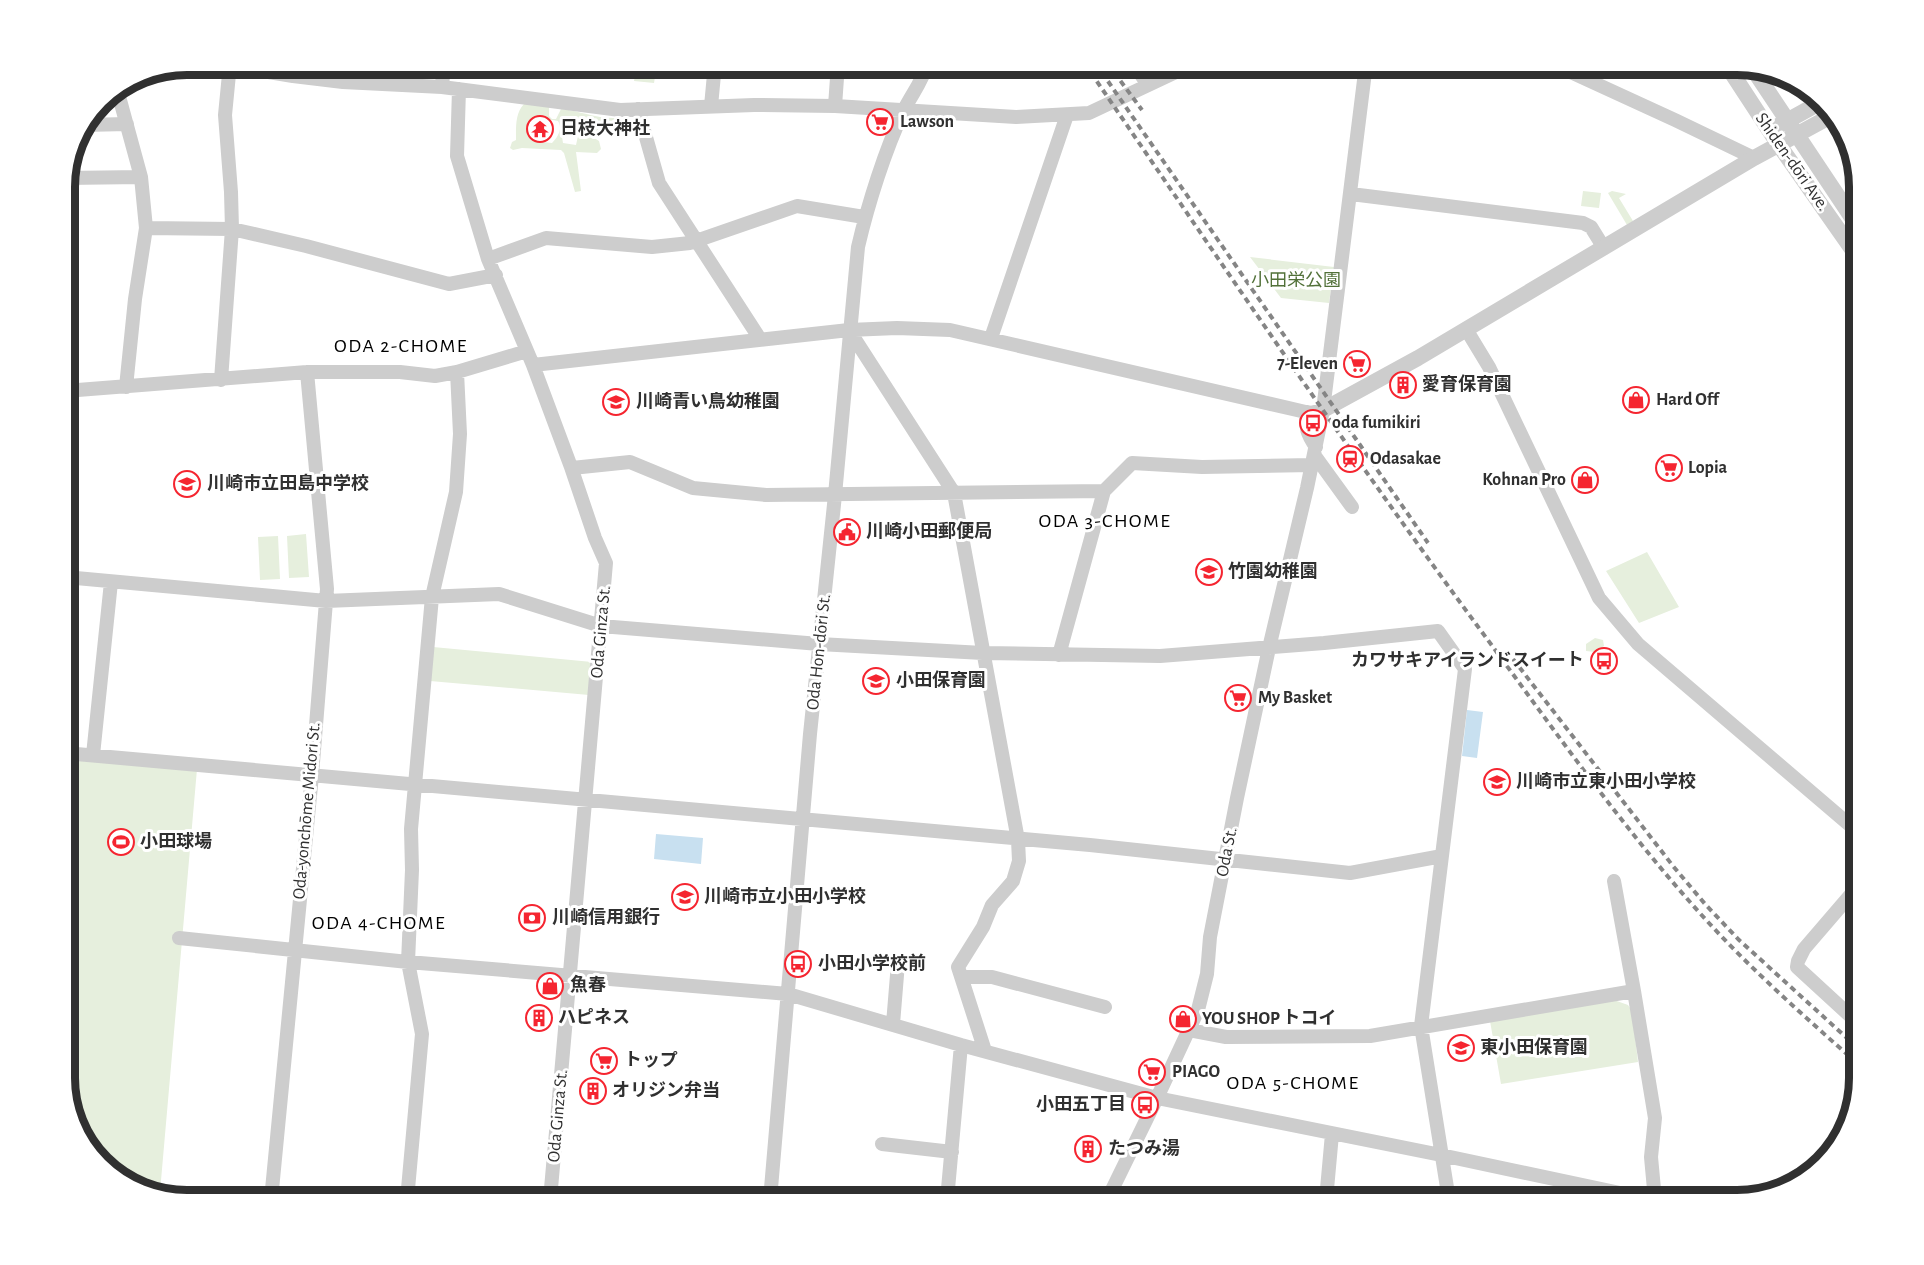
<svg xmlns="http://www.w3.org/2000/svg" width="1924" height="1265" viewBox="0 0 1924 1265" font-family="'Alegreya Sans','Noto Sans JP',sans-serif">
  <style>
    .green { fill: #e6efdd; fill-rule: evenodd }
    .water { fill: #c8e0f0 }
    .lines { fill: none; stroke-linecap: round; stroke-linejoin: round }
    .minor { stroke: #cdcdcd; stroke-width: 14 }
    .tertiary { stroke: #cdcdcd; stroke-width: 16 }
    .rail { stroke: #858585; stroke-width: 4; stroke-dasharray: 6 4.5; stroke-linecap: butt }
    .labels { text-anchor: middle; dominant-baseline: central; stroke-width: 6; stroke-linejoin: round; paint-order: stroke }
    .poi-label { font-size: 18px; font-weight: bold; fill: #303030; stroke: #fff; text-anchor: start }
    .street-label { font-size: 18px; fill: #303030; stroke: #fff }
    .park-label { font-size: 18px; fill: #527139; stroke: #fff }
    .neighbourhood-label { font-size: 20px; letter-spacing: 1.5px; fill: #000; stroke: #fff }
    .rim { fill: none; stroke: #303030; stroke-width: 8 }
  </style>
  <rect width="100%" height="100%" fill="#fff"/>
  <path class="green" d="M624 65H657L654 83 634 81 635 76 622 74Z
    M524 104 549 106V116L552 119H556L561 109C575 110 587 115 600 117 612 119 623 116 633 123V127C621 131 608 123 597 133L564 129 561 131 563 143 576 145 578 136H591L599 141 601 149 597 153 576 152 581 191 575 192 564 153 561 150 522 148 513 150 510 148 512 142 516 140C516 128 515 113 524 104ZM547 119 558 121C563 129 558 137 552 143L543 142 540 135 531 130 533 128 542 126Z
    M1583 191 1601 193 1599 208 1581 206Z
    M1612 191 1626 194 1619 198 1633 221 1627 225 1608 193Z
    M1250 257 1334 267 1329 303 1281 298Z
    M306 534 309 577 289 578 287 536Z
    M278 536 280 579 260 580 258 537Z
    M1647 552 1679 607 1639 623 1606 571Z
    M1595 638 1603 640 1604 646 1595 652 1586 651V644Z
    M433 647 592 662 589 695 430 681Z
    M65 756 197 769 160 1192 119 1180 81 1140 65 1086Z
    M1614 1000 1628 1005 1632 1011 1638 1062 1501 1084 1490 1021Z"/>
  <path class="water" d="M1467 710 1483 712 1477 758 1462 756Z
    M656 834 703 838 701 864 654 859Z
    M69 1102C81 1102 84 1109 84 1120L77 1128Z"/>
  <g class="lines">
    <path class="minor" d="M219 64 293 76 343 82 442 87 620 110 754 105 835 106 1016 117 1089 113 1193 64
      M1134 64 1148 85
      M1553 64 1675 120 1754 158
      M442 87 444 64
      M117 89 141 177 146 228 135 299 126 387
      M459 89 457 156 488 259 533 365 571 467 595 538 606 563C588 776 568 988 550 1200
      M711 106 715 64
      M835 106 838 64
      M638 109 659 183 760 339
      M84 125 127 124
      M65 178 141 177
      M1351 194 1583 223 1591 227 1604 248
      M146 228 232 229 306 246 449 284 496 275
      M488 259 546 238 652 247 690 243 797 206 864 217
      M1466 329 1489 367 1599 598 1638 644 1859 833
      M849 330 954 493 1018 840 1019 861 1013 881 992 905 983 927 958 967 985 1051
      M991 338 1067 115
      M533 365 849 330 897 328 950 330 1310 413 1323 410
      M221 380 232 229 231 192 225 115 230 64
      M65 391 307 372H400L435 376 457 372 527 351
      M1307 412C1305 428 1307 434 1316 447
      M1315 456 1352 507
      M572 468 630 462 693 488 766 495 1104 491
      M65 577 326 601 499 594 601 626 819 644 983 653 1160 656 1324 643 1438 631 1465 669 1421 1026 1449 1200
      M1059 655 1104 491 1132 463 1202 467 1312 465
      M65 753 1090 845 1350 873 1442 856
      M93 755 111 582
      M1614 881 1634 991 1655 1118 1651 1157 1655 1200
      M1859 885 1804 949 1798 961 1797 967 1859 1024
      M179 938 408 962 788 994 961 1045 1157 1098 1441 1155 1653 1200
      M962 977H992L1105 1007
      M893 1024 898 963
      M1189 1030 1226 1037 1370 1036 1634 991
      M882 1144 952 1152
      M271 1200 312 775 327 589 307 372
      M407 1200 422 1034 408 962 412 870 411 829 432 597 456 492 460 434 457 372
      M770 1200 810 734 835 495 858 247C868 204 885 150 904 110 911 95 923 81 927 64
      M947 1200 961 1045
      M1107 1200 1157 1098 1198 1010 1207 974 1210 937 1237 798 1269 648 1307 488 1323 410 1366 64
      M1326 1200 1332 1134
      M1666 1200 1759 1195"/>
    <path class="tertiary" d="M1726 64 1779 145 1859 259
      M1753 69 1859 228
      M1778 126 1821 102
      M1323 410 1418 358 1754 158 1833 115"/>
    <path class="rail" d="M1085 64C1214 252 1341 441 1476 624 1548 721 1617 821 1698 911 1748 967 1804 1016 1859 1065
      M1096 64 1428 543
      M1108 64 1142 110
      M1513 659 1673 866 1705 904 1738 939 1859 1049"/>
  </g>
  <defs>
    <symbol id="supermarket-ring" viewBox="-11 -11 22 22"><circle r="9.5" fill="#fff" stroke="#f52530" stroke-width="1.5"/><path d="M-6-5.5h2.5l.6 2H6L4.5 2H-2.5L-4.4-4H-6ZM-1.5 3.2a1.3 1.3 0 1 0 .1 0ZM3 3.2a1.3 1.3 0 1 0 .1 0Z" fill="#f52530"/></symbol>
    <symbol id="temple-ring" viewBox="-11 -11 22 22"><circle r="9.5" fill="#fff" stroke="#f52530" stroke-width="1.5"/><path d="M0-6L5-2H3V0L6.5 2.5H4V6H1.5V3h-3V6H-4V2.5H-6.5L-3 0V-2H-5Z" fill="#f52530"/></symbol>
    <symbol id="building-ring" viewBox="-11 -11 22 22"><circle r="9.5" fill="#fff" stroke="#f52530" stroke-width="1.5"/><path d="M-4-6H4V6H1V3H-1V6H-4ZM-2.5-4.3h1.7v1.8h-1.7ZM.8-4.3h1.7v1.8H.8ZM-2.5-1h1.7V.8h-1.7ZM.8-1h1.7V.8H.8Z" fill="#f52530"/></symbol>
    <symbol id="shop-ring" viewBox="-11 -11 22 22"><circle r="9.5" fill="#fff" stroke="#f52530" stroke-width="1.5"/><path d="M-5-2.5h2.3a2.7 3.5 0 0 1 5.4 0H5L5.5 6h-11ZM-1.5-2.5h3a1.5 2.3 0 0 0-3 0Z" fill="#f52530"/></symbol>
    <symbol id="school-ring" viewBox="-11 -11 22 22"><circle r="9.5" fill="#fff" stroke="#f52530" stroke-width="1.5"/><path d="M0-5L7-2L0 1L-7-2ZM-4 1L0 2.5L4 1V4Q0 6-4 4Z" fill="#f52530"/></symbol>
    <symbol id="bus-ring" viewBox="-11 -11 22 22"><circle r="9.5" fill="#fff" stroke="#f52530" stroke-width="1.5"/><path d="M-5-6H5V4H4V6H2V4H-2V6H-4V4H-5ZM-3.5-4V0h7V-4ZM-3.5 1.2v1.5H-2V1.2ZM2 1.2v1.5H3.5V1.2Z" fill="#f52530"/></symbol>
    <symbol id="station-ring" viewBox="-11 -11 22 22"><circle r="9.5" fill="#fff" stroke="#f52530" stroke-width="1.5"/><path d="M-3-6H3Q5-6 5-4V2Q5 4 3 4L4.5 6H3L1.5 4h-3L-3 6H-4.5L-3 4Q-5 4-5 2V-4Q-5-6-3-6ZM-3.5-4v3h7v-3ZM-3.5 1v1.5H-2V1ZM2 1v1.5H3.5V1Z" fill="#f52530"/></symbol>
    <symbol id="civic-ring" viewBox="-11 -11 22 22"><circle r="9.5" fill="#fff" stroke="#f52530" stroke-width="1.5"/><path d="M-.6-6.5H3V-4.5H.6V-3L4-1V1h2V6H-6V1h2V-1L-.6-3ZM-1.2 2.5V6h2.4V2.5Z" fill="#f52530"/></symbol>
    <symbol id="stadium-ring" viewBox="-11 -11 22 22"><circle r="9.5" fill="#fff" stroke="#f52530" stroke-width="1.5"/><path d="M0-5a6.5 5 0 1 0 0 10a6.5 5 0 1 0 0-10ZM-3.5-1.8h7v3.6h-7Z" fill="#f52530"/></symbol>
    <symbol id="bank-ring" viewBox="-11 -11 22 22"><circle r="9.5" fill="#fff" stroke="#f52530" stroke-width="1.5"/><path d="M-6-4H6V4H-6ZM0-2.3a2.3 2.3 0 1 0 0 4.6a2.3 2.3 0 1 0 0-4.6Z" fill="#f52530"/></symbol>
  </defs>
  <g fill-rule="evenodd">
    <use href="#supermarket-ring" x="865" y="107" width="30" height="30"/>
    <use href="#temple-ring" x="525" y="114" width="30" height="30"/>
    <use href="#supermarket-ring" x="1342" y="349" width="30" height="30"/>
    <use href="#building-ring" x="1388" y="370" width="30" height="30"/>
    <use href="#shop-ring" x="1621" y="385" width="30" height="30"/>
    <use href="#school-ring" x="601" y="387" width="30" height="30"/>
    <use href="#bus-ring" x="1298" y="408" width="30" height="30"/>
    <use href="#station-ring" x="1335" y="444" width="30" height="30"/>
    <use href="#supermarket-ring" x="1654" y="453" width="30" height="30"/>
    <use href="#shop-ring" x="1570" y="465" width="30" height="30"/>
    <use href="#school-ring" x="172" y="469" width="30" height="30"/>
    <use href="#civic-ring" x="832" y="517" width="30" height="30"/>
    <use href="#school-ring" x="1194" y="557" width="30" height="30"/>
    <use href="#bus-ring" x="1589" y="646" width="30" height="30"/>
    <use href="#school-ring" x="861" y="666" width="30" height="30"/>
    <use href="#supermarket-ring" x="1223" y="683" width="30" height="30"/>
    <use href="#school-ring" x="1482" y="767" width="30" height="30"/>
    <use href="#stadium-ring" x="106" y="827" width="30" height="30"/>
    <use href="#school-ring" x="670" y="882" width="30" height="30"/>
    <use href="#bank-ring" x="517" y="903" width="30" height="30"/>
    <use href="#bus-ring" x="783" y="949" width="30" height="30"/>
    <use href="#shop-ring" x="535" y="971" width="30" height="30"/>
    <use href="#building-ring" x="524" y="1003" width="30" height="30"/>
    <use href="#shop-ring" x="1168" y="1004" width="30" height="30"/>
    <use href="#school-ring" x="1446" y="1033" width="30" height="30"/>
    <use href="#supermarket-ring" x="589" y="1046" width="30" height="30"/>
    <use href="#supermarket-ring" x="1137" y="1057" width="30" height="30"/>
    <use href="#building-ring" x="578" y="1076" width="30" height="30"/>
    <use href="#bus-ring" x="1130" y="1090" width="30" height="30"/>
    <use href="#building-ring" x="1073" y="1134" width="30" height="30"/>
  </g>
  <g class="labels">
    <g class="poi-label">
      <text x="900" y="122">Lawson</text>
      <text x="560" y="129">日枝大神社</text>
      <text x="1338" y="364" text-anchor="end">7-Eleven</text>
      <text x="1422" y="385">愛育保育園</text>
      <text x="1656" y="400">Hard Off</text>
      <text x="636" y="402">川崎青い鳥幼稚園</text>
      <text x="1332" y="423">oda fumikiri</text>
      <text x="1370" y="459">Odasakae</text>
      <text x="1688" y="468">Lopia</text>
      <text x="1566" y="480" text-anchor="end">Kohnan Pro</text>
      <text x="207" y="484">川崎市立田島中学校</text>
      <text x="866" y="532">川崎小田郵便局</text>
      <text x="1228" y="572">竹園幼稚園</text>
      <text x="1584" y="661" text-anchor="end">カワサキアイランドスイート</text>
      <text x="896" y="681">小田保育園</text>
      <text x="1258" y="698">My Basket</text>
      <text x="1516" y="782">川崎市立東小田小学校</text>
      <text x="140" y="842">小田球場</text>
      <text x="704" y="897">川崎市立小田小学校</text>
      <text x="552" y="918">川崎信用銀行</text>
      <text x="818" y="964">小田小学校前</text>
      <text x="570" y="986">魚春</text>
      <text x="558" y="1018">ハピネス</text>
      <text x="1202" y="1019">YOU SHOP トコイ</text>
      <text x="1480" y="1048">東小田保育園</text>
      <text x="624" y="1061">トップ</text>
      <text x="1172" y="1072">PIAGO</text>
      <text x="612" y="1091">オリジン弁当</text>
      <text x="1126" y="1105" text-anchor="end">小田五丁目</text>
      <text x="1108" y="1149">たつみ湯</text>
    </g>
    <g class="street-label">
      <text transform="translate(1792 162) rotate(55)">Shiden-dōri Ave.</text>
      <text transform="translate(601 632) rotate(-85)">Oda Ginza St.</text>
      <text transform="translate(819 652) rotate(-84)">Oda Hon-dōri St.</text>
      <text transform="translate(307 811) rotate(-85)">Oda-yonchōme Midori St.</text>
      <text transform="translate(1227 852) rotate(-79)">Oda St.</text>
      <text transform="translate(558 1116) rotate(-85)">Oda Ginza St.</text>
    </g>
    <g class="park-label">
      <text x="1296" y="281">小田栄公園</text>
    </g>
    <g class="neighbourhood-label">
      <text x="401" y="346">ODA 2-CHOME</text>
      <text x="1105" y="521">ODA 3-CHOME</text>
      <text x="379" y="923">ODA 4-CHOME</text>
      <text x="1293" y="1083">ODA 5-CHOME</text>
    </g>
  </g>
  <path d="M0 0H1924V1265H0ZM187 75H1737A112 112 0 0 1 1849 187V1078A112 112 0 0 1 1737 1190H187A112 112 0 0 1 75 1078V187A112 112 0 0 1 187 75Z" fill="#fff" fill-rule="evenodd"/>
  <path class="rim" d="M187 75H1737A112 112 0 0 1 1849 187V1078A112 112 0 0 1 1737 1190H187A112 112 0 0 1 75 1078V187A112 112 0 0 1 187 75Z"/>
</svg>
